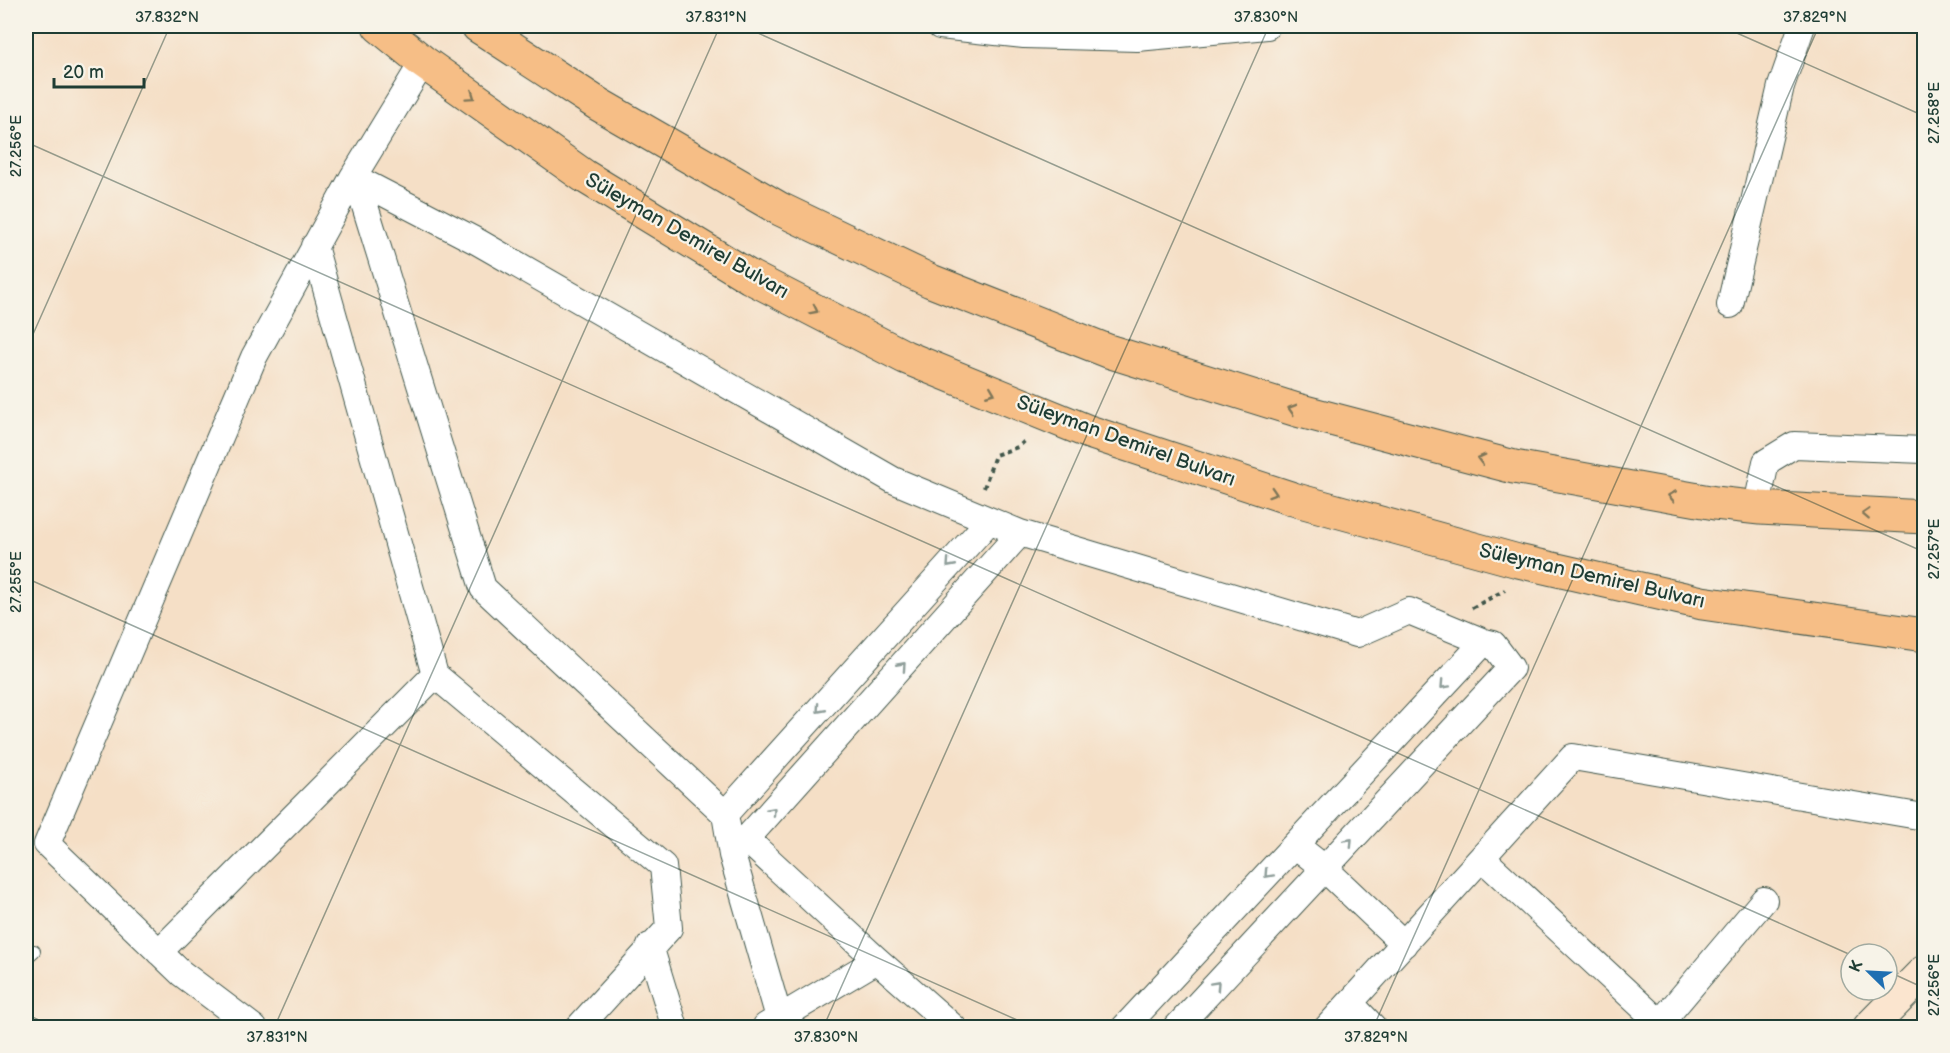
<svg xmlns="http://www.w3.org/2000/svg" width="1950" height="1053" viewBox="0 0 1950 1053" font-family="'Balsamiq Sans',sans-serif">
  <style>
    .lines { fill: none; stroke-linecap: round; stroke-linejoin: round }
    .service-casing { stroke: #3f554a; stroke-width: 14 }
    .minor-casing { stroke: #3f554a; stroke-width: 28 }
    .secondary-casing { stroke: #3f554a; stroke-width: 35 }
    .trunk-casing { stroke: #3f554a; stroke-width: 35 }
    .path { stroke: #3f554a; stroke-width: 4; stroke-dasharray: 4.5 4.5; stroke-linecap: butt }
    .service { stroke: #fff; stroke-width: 12 }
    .minor { stroke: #fff; stroke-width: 26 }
    .secondary { stroke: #fbe5cf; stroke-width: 33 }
    .trunk { stroke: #f6be86; stroke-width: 33 }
    .oneway { stroke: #807759 }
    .oneway2 { stroke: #8f9e9a }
    .ticks { fill: none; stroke: #1f3d34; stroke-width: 1.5; stroke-opacity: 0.45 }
    .labels { text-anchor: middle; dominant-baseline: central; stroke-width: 4.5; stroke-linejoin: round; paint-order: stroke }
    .street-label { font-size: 20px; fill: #1f3d34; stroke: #f7f3e8 }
    .neatline { fill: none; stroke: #1f3d34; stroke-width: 2 }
    .ticks-label { font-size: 15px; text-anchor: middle; fill: #1f3d34 }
  </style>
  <rect width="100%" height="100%" fill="#f7f3e8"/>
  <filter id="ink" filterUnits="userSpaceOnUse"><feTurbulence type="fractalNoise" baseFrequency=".0167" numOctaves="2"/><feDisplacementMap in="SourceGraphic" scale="12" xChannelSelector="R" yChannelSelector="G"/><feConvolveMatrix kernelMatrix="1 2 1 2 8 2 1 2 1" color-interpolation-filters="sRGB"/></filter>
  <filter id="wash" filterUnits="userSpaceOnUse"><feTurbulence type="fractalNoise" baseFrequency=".008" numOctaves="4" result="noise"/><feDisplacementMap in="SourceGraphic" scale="24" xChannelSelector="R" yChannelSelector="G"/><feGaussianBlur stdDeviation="1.35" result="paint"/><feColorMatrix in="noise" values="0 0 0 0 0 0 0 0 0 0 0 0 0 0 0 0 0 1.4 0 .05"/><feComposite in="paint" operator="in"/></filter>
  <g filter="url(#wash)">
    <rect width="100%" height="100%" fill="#f5dfc6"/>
  </g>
  <g filter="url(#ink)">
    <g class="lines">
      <defs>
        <path id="service" d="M26 958 34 951"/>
        <path id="minor" d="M940 26 1024 35 1137 38 1267 26
          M353 177 478 242 893 480 1020 533 1357 634 1409 611 1484 642 1493 644 1511 668 1176 1028
          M353 177 365 206 483 588 725 814 732 855 782 1028
          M314 246 435 675 663 866 669 928 578 1028
          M1730 305 1781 86 1802 26
          M1760 508V491L1766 462 1794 445 1924 450
          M725 814 989 521
          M746 839 877 960 954 1028
          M1295 845 1324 868 1404 944
          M732 855 1020 533
          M1482 858 1660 1023
          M650 946 675 1028
          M159 952 435 675
          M1350 1003 1374 1028
          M766 1026 877 960
          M254 1028 181 973 47 844 254 357 353 177 423 62
          M1124 1028 1484 642
          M1327 1028 1573 757 1924 817
          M1656 1028 1764 900"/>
        <path id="secondary" d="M1869 1028 1924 972"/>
        <path id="trunk" d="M379 26 423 62 584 176 750 277 905 357 1089 432 1293 499 1518 561 1702 603 1924 635
          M478 26 598 104 780 209 931 281 1108 351 1297 410 1514 467 1715 503 1760 508 1924 517"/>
      </defs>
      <use href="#service" class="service-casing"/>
      <use href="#minor" class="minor-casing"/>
      <use href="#secondary" class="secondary-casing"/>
      <use href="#trunk" class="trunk-casing"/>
      <path class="path" d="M984 488 995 455 1018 447 1027 439
        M1472 608 1505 590"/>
      <use href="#service" class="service"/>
      <use href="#minor" class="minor"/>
      <use href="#secondary" class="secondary"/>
      <use href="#trunk" class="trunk"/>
    </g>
    <defs><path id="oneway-chevron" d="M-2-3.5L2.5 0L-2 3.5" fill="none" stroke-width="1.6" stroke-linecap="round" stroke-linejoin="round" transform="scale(1.5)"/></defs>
    <g class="oneway">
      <use href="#oneway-chevron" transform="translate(471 96) rotate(35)"/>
      <use href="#oneway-chevron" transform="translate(814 310) rotate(27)"/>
      <use href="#oneway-chevron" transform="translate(991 392) rotate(22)"/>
      <use href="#oneway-chevron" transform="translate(1292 409) rotate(-163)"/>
      <use href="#oneway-chevron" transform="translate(1481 459) rotate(-165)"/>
      <use href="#oneway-chevron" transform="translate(1273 493) rotate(18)"/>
      <use href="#oneway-chevron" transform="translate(1672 496) rotate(-170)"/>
      <use href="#oneway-chevron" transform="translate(1866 514) rotate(-177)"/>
    </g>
    <g class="oneway2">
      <use href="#oneway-chevron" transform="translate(950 564) rotate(132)"/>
      <use href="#oneway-chevron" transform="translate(902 666) rotate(-48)"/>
      <use href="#oneway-chevron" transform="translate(1444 685) rotate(133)"/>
      <use href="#oneway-chevron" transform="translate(820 709) rotate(132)"/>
      <use href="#oneway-chevron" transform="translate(772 811) rotate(-48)"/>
      <use href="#oneway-chevron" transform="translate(1349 842) rotate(-47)"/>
      <use href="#oneway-chevron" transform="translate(1268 874) rotate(133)"/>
      <use href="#oneway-chevron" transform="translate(1216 985) rotate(-47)"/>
    </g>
  </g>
  <path class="ticks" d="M742 26 1924 552M1721 26 1924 116M26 142 1851 955M26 350 170 26M26 578 1035 1028M1887 971 1924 988M26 1014 56 1028M274 1028 720 26M823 1028 1269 26M1373 1028 1819 26M1922 1028 1924 1022"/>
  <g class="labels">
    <g class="street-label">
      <text transform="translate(687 236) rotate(30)">Süleyman Demirel Bulvarı</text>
      <text transform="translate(1126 441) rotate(20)">Süleyman Demirel Bulvarı</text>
      <text transform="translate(1592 576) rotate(13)">Süleyman Demirel Bulvarı</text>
    </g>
  </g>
  <rect width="1950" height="1053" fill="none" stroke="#f7f3e8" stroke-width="66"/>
  <g transform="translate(1869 972) rotate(294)"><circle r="28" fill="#f7f3e8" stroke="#a1aaa0" stroke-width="1.5"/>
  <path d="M0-4.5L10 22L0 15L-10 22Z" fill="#1f6fb2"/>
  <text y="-9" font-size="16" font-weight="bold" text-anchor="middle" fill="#1f3d34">K</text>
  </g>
  <path d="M54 78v9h90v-9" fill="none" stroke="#1f3d34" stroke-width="3"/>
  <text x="63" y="78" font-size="18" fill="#1f3d34" stroke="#f7f3e8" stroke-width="4.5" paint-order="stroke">20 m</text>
  <rect x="33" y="33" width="1884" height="987" class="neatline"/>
  <g class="ticks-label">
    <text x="167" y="22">37.832°N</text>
    <text x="716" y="22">37.831°N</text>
    <text x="1266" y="22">37.830°N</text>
    <text x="1815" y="22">37.829°N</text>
    <text transform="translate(1934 113) rotate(-90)" y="5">27.258°E</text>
    <text transform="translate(16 146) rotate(-90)" y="5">27.256°E</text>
    <text transform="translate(1934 549) rotate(-90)" y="5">27.257°E</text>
    <text transform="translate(16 582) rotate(-90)" y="5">27.255°E</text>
    <text transform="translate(1934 985) rotate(-90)" y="5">27.256°E</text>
    <text x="277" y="1042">37.831°N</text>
    <text x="826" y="1042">37.830°N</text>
    <text x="1376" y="1042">37.829°N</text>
  </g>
</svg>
